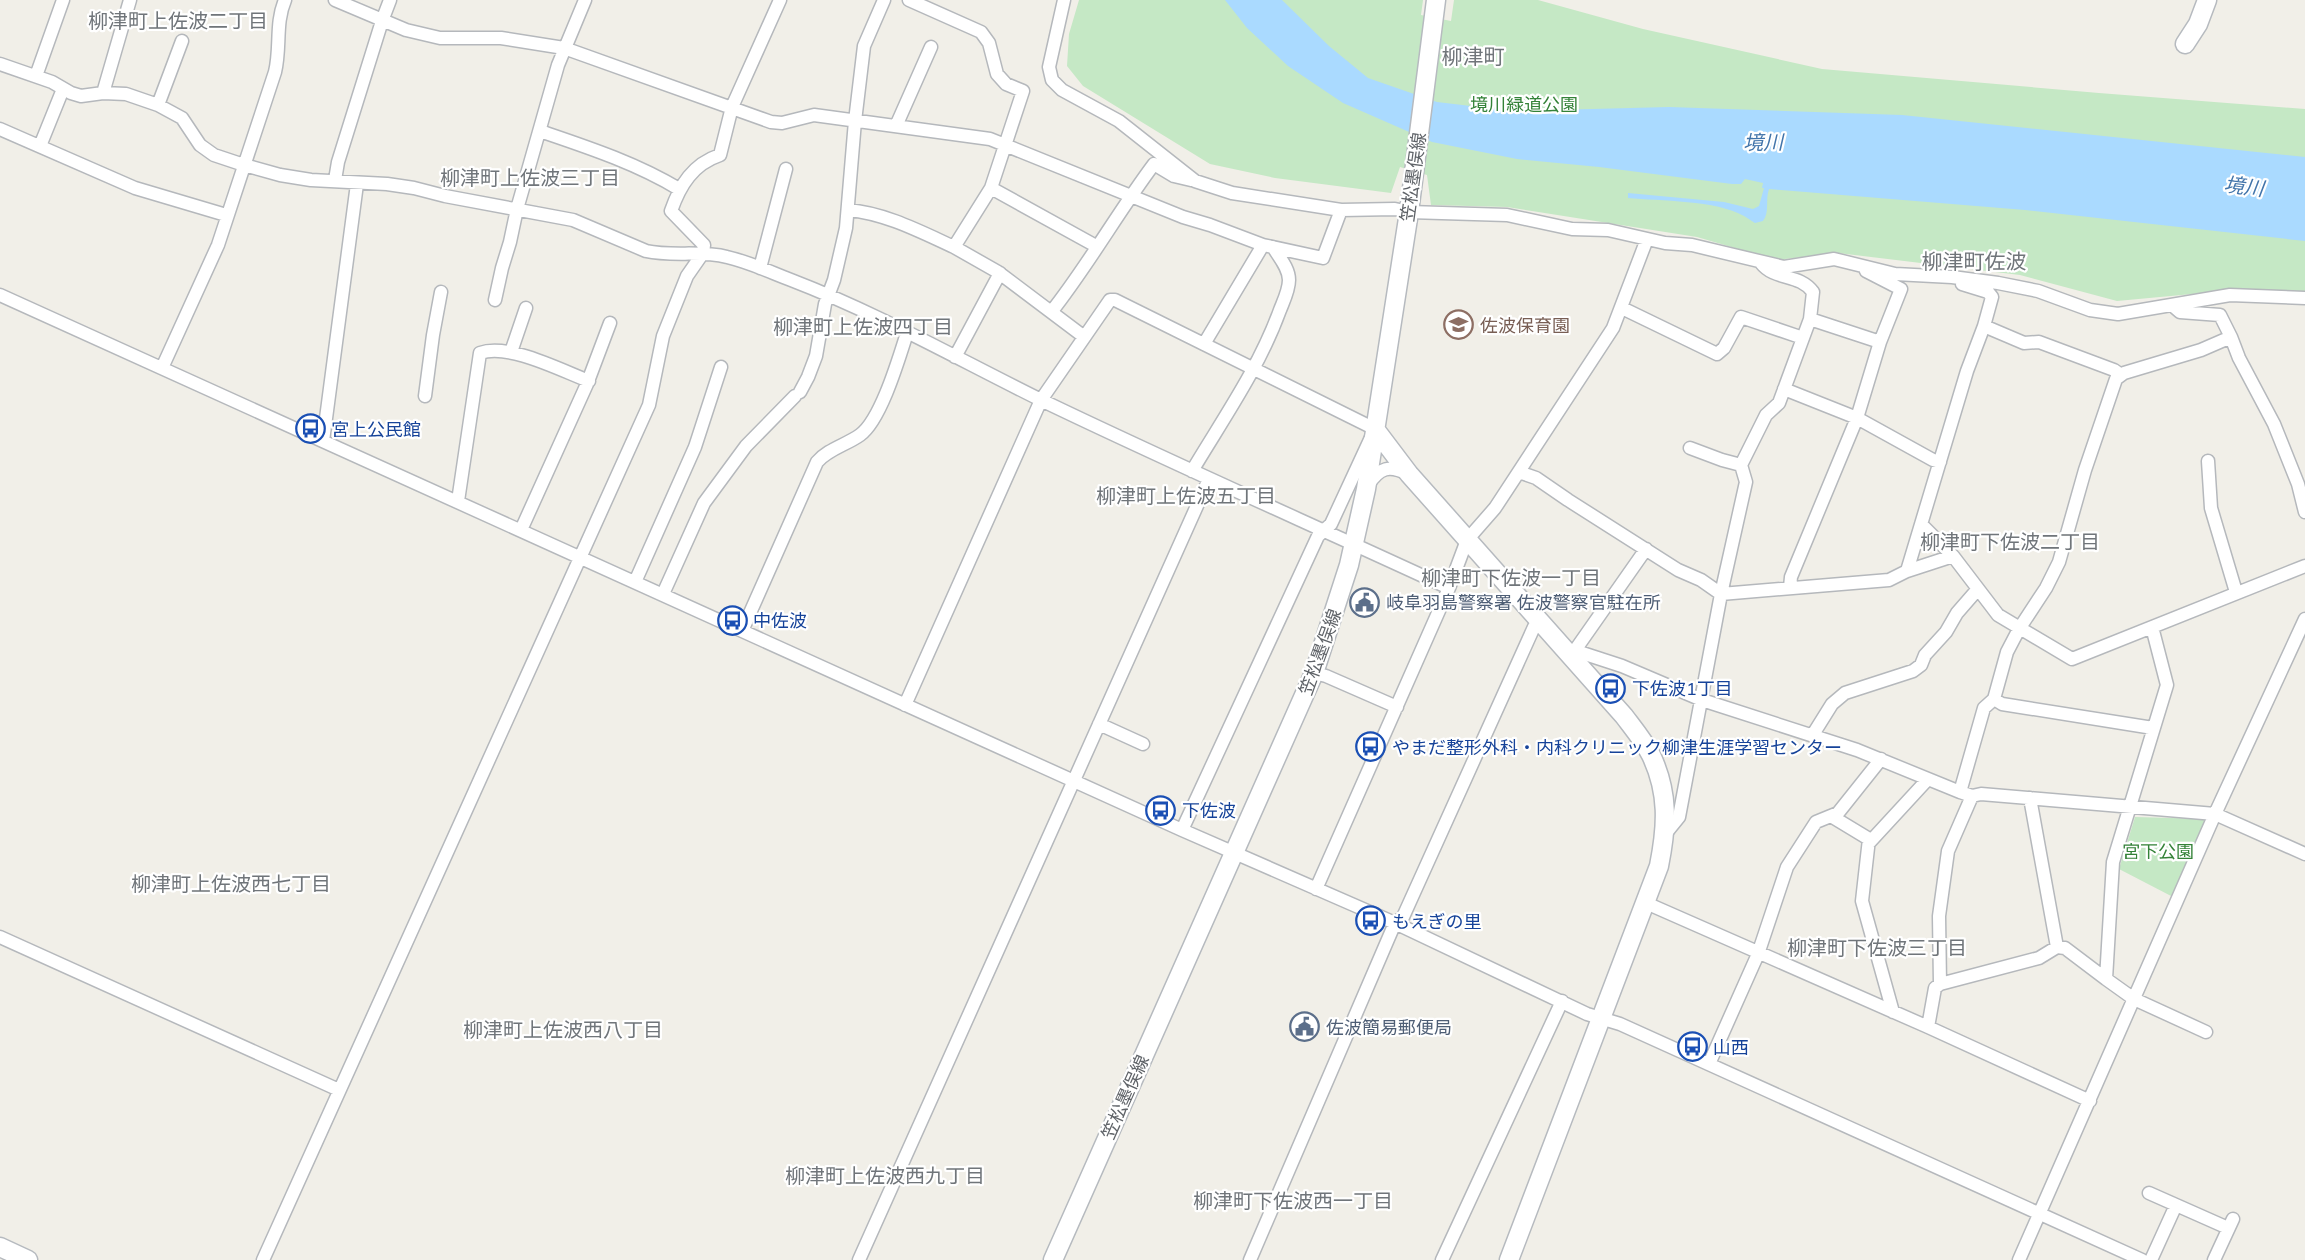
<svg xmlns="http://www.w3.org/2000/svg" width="2305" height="1260" viewBox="0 0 2305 1260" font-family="Mulish,'Noto Sans JP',sans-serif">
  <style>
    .green { fill: #c5e8c5 }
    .water { fill: #aadaff }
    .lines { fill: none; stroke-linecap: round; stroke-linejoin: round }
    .street-casing { stroke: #b5b8bc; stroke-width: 15 }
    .secondary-casing { stroke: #b6babf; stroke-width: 21 }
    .street { stroke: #fff; stroke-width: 12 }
    .secondary { stroke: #fff; stroke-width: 18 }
    .labels { text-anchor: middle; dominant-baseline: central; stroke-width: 4.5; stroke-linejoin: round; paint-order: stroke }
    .park-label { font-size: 18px; fill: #348238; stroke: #fff }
    .street-label { font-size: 18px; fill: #5f6368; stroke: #fff }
    .education-label { font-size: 18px; fill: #785e54; stroke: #fff; text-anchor: start }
    .transit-label { font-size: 18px; fill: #164399; stroke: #fff; text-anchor: start }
    .service-label { font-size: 18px; fill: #4e5e75; stroke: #fff; text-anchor: start }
    .neighbourhood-label { font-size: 20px; fill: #70757a; stroke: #fff }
    .water-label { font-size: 20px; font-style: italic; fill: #4174aa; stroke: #fff }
    .quarter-label { font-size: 21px; fill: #70757a; stroke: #fff }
  </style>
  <rect width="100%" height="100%" fill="#f1efe8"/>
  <path class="green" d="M1079 0H1423L1421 15 1451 21 1454 0H1538L1643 29 1822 69 2099 93 2305 109V294L2246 289 2117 301 2020 275 1838 253 1776 260 1697 237 1507 207 1431 205 1427 175 1400 167 1391 193 1275 178 1210 164 1083 86 1067 66 1069 34Z
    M2135 817 2208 819 2173 897 2119 869Z"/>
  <path class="water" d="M1225 0H1282L1329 46 1368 78 1437 102 1513 111 1669 107 1902 115 2305 157V241L2025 210 1769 189C1765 200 1770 212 1763 221L1755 223C1751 221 1748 218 1744 216 1716 200 1660 201 1628 198V193L1724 202 1753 209 1759 206 1764 188H1762L1763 183 1745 179 1741 184H1732L1599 167 1517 159 1432 142 1343 103 1288 66 1247 28Z"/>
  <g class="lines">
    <defs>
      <path id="street" d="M335 0 406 30 440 38H501L564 48 771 122 782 123 814 115 990 139 1183 217 1210 225 1263 245 1323 258 1341 210
        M1064 0 1049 67 1052 80 1062 90 1119 121 1195 181 1232 193 1341 210 1395 209 1409 212 1507 215 1572 229 1608 230 1665 243 1692 245 1784 267 1834 259 1895 274 1952 277 1998 283 2038 291 2090 310 2118 314 2230 295 2305 298
        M0 64 52 82 71 93 81 96 103 93 126 94 158 105 182 118 200 145 214 155 244 165 280 175 311 180 387 184 414 188 445 196 573 220 646 251C673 257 700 250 727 257 749 262 770 272 791 280 877 313 958 359 1041 400 1176 465 1313 525 1449 588
        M36 76 63 0
        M103 93 130 0
        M158 105 182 41
        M896 126 931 47
        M0 129 135 188 226 215
        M540 131C587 147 636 163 679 189
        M40 146 63 89
        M335 180 338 162 382 21 390 0
        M991 188 1096 246
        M848 210C885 213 921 232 954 247L991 188 1023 91 1006 84 997 74 989 43 981 32 909 0
        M954 247 998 272 1083 336
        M760 268 786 169
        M0 295 1182 830 1395 923 1587 1014 1620 1024 2142 1260
        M495 300 502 268 510 242 517 209 558 65 585 0
        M2173 306 2180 312 2220 315 2231 337 2239 358 2274 424 2298 484 2305 512
        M1622 308 1717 354 1724 348 1741 317 1803 338
        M1052 311C1089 264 1118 212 1154 164L1174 176 1191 180
        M1810 319 1880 342
        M1984 326 2024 343 2039 342 2114 370 2121 375
        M1204 344 1263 245
        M511 352 526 308
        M955 357 1000 273
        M162 368 218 245 275 72C281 48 275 23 285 0
        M1784 389 1857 418 1933 460 1940 462
        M800 392 808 377 816 356 825 304 834 280 846 228 855 121 864 46 884 0
        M425 396 433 335 441 292
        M323 441 357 184
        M1690 448 1722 460 1741 465
        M2208 461 2211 508 2236 592
        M1192 471C1223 419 1259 368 1280 310 1284 300 1289 290 1289 280 1289 268 1279 257 1273 247
        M1519 472 1536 478 1568 500 1678 570 1701 580 1721 594 1889 580 1907 571 1953 556 1921 524
        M1368 485C1380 467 1389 465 1408 474
        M458 501 480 353C509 343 560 370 589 381
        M521 530 587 384 610 323
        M1953 556 1998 615 2072 659 2305 566
        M1907 571 1967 371 1984 326 1992 297 1988 292 1962 284
        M635 582 695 447 721 367
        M1790 587 1791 577 1857 418 1880 342 1901 289 1866 271
        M663 594 704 503 746 446 795 396
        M2152 627 2167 685 2113 862 2106 979 2134 999 2206 1032
        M742 631 817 462C828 449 846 445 860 435 881 420 899 358 907 333
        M1576 651 1622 666 1702 700 1857 750 1960 792 1972 796 1981 794 2215 814 2305 854
        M1571 656 1646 549
        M1314 673 1326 676 1397 707
        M1994 699 2002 704 2153 728
        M905 705 1041 400 1110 300H1115L1375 429 1331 524 1318 536 1182 830
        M1099 724 1143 744
        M1812 736 1832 704 1845 693 1913 671 1921 665 1925 655 1946 632 1957 613 1977 590
        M1960 792 1984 708 1994 699 2007 652 2019 629 2046 588 2059 562 2085 470 2116 379 2124 373 2201 350 2231 337
        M2030 798 2057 947
        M1831 816 1869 839 1862 901 1893 1012
        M1666 833 1679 817 1721 594 1746 482 1741 465 1766 415 1779 403 1810 319 1813 292C1799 273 1775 281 1761 263
        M1869 843 1928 779
        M1316 889 1449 588 1467 540 1495 508 1613 328 1647 239
        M1646 903 1928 1027 2090 1101
        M0 937 339 1090
        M1940 984 1939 916 1948 851 1972 796
        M1928 1027 1935 988 1940 984 2039 958 2057 947 2065 948 2106 979
        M1709 1064 1758 954 1787 867 1816 822 1838 813 1881 759
        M2149 1193 2228 1228
        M263 1260 649 405 663 336 687 276 703 253 704 245 671 211C680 185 693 164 720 155L732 107 780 0
        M859 1260 1209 479
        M1250 1260 1395 923 1403 917 1534 627 1539 621
        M1442 1260 1562 1001
        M2019 1260 2215 814 2305 619
        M2151 1260 2176 1205
        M2214 1260 2233 1219"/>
      <path id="secondary" d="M2185 44 2198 24 2207 0
        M1375 429 1409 474 1624 716C1633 728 1644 741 1651 755 1669 793 1667 826 1659 866L1509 1260
        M0 1247 28 1260
        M1053 1260 1314 673 1349 565 1366 489 1409 212 1436 0"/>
    </defs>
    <use href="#street" class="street-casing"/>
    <use href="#secondary" class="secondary-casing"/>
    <use href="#street" class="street"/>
    <use href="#secondary" class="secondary"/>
  </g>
  <defs>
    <symbol id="school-ring" viewBox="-11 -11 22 22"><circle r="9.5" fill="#fff" stroke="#8d6e63" stroke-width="1.5"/><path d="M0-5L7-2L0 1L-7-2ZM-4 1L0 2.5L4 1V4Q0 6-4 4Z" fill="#8d6e63"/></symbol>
    <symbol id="bus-ring" viewBox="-11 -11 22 22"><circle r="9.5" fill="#fff" stroke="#1a4fb4" stroke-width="1.5"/><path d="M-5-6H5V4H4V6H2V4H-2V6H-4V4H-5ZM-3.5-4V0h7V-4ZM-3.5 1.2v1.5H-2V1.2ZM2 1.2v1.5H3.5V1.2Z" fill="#1a4fb4"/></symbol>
    <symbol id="civic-ring" viewBox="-11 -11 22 22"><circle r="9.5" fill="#fff" stroke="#5c6f8a" stroke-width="1.5"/><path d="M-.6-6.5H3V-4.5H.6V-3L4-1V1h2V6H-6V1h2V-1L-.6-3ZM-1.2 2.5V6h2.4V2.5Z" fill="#5c6f8a"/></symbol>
  </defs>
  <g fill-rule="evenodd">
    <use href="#school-ring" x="1442" y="308" width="33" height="33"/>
    <use href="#bus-ring" x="294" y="412" width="33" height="33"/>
    <use href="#civic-ring" x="1348" y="586" width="33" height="33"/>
    <use href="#bus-ring" x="716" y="604" width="33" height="33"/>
    <use href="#bus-ring" x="1594" y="672" width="33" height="33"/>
    <use href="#bus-ring" x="1354" y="730" width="33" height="33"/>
    <use href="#bus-ring" x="1144" y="794" width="33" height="33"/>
    <use href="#bus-ring" x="1354" y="904" width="33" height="33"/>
    <use href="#civic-ring" x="1288" y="1010" width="33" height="33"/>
    <use href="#bus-ring" x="1676" y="1030" width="33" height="33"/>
  </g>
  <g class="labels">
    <g class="park-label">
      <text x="1524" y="104">境川緑道公園</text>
      <text x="2158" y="851">宮下公園</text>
    </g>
    <g class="street-label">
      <text transform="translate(1413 177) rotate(-82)">笠松墨俣線</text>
      <text transform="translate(1320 652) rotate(-70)">笠松墨俣線</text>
      <text transform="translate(1125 1097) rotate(-66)">笠松墨俣線</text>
    </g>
    <g class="education-label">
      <text x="1480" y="325">佐波保育園</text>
    </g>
    <g class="transit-label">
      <text x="331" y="429">宮上公民館</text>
      <text x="753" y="620">中佐波</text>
      <text x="1632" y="688">下佐波1丁目</text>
      <text x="1392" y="747">やまだ整形外科・内科クリニック柳津生涯学習センター</text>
      <text x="1182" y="810">下佐波</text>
      <text x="1392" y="921">もえぎの里</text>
      <text x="1713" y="1047">山西</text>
    </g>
    <g class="service-label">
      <text x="1386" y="602">岐阜羽島警察署 佐波警察官駐在所</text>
      <text x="1326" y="1027">佐波簡易郵便局</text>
    </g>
    <g class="neighbourhood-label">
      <text x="178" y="20">柳津町上佐波二丁目</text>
      <text x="530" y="177">柳津町上佐波三丁目</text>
      <text x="863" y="326">柳津町上佐波四丁目</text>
      <text x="1186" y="495">柳津町上佐波五丁目</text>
      <text x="2010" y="541">柳津町下佐波二丁目</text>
      <text x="1511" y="577">柳津町下佐波一丁目</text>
      <text x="231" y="883">柳津町上佐波西七丁目</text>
      <text x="1877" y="947">柳津町下佐波三丁目</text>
      <text x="563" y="1029">柳津町上佐波西八丁目</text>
      <text x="885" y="1175">柳津町上佐波西九丁目</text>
      <text x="1293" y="1200">柳津町下佐波西一丁目</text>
    </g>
    <g class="water-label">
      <text transform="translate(1763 142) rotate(-1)">境川</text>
      <text transform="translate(2244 186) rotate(7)">境川</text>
    </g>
    <g class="quarter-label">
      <text x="1473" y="56">柳津町</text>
      <text x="1974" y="261">柳津町佐波</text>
    </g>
  </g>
</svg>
